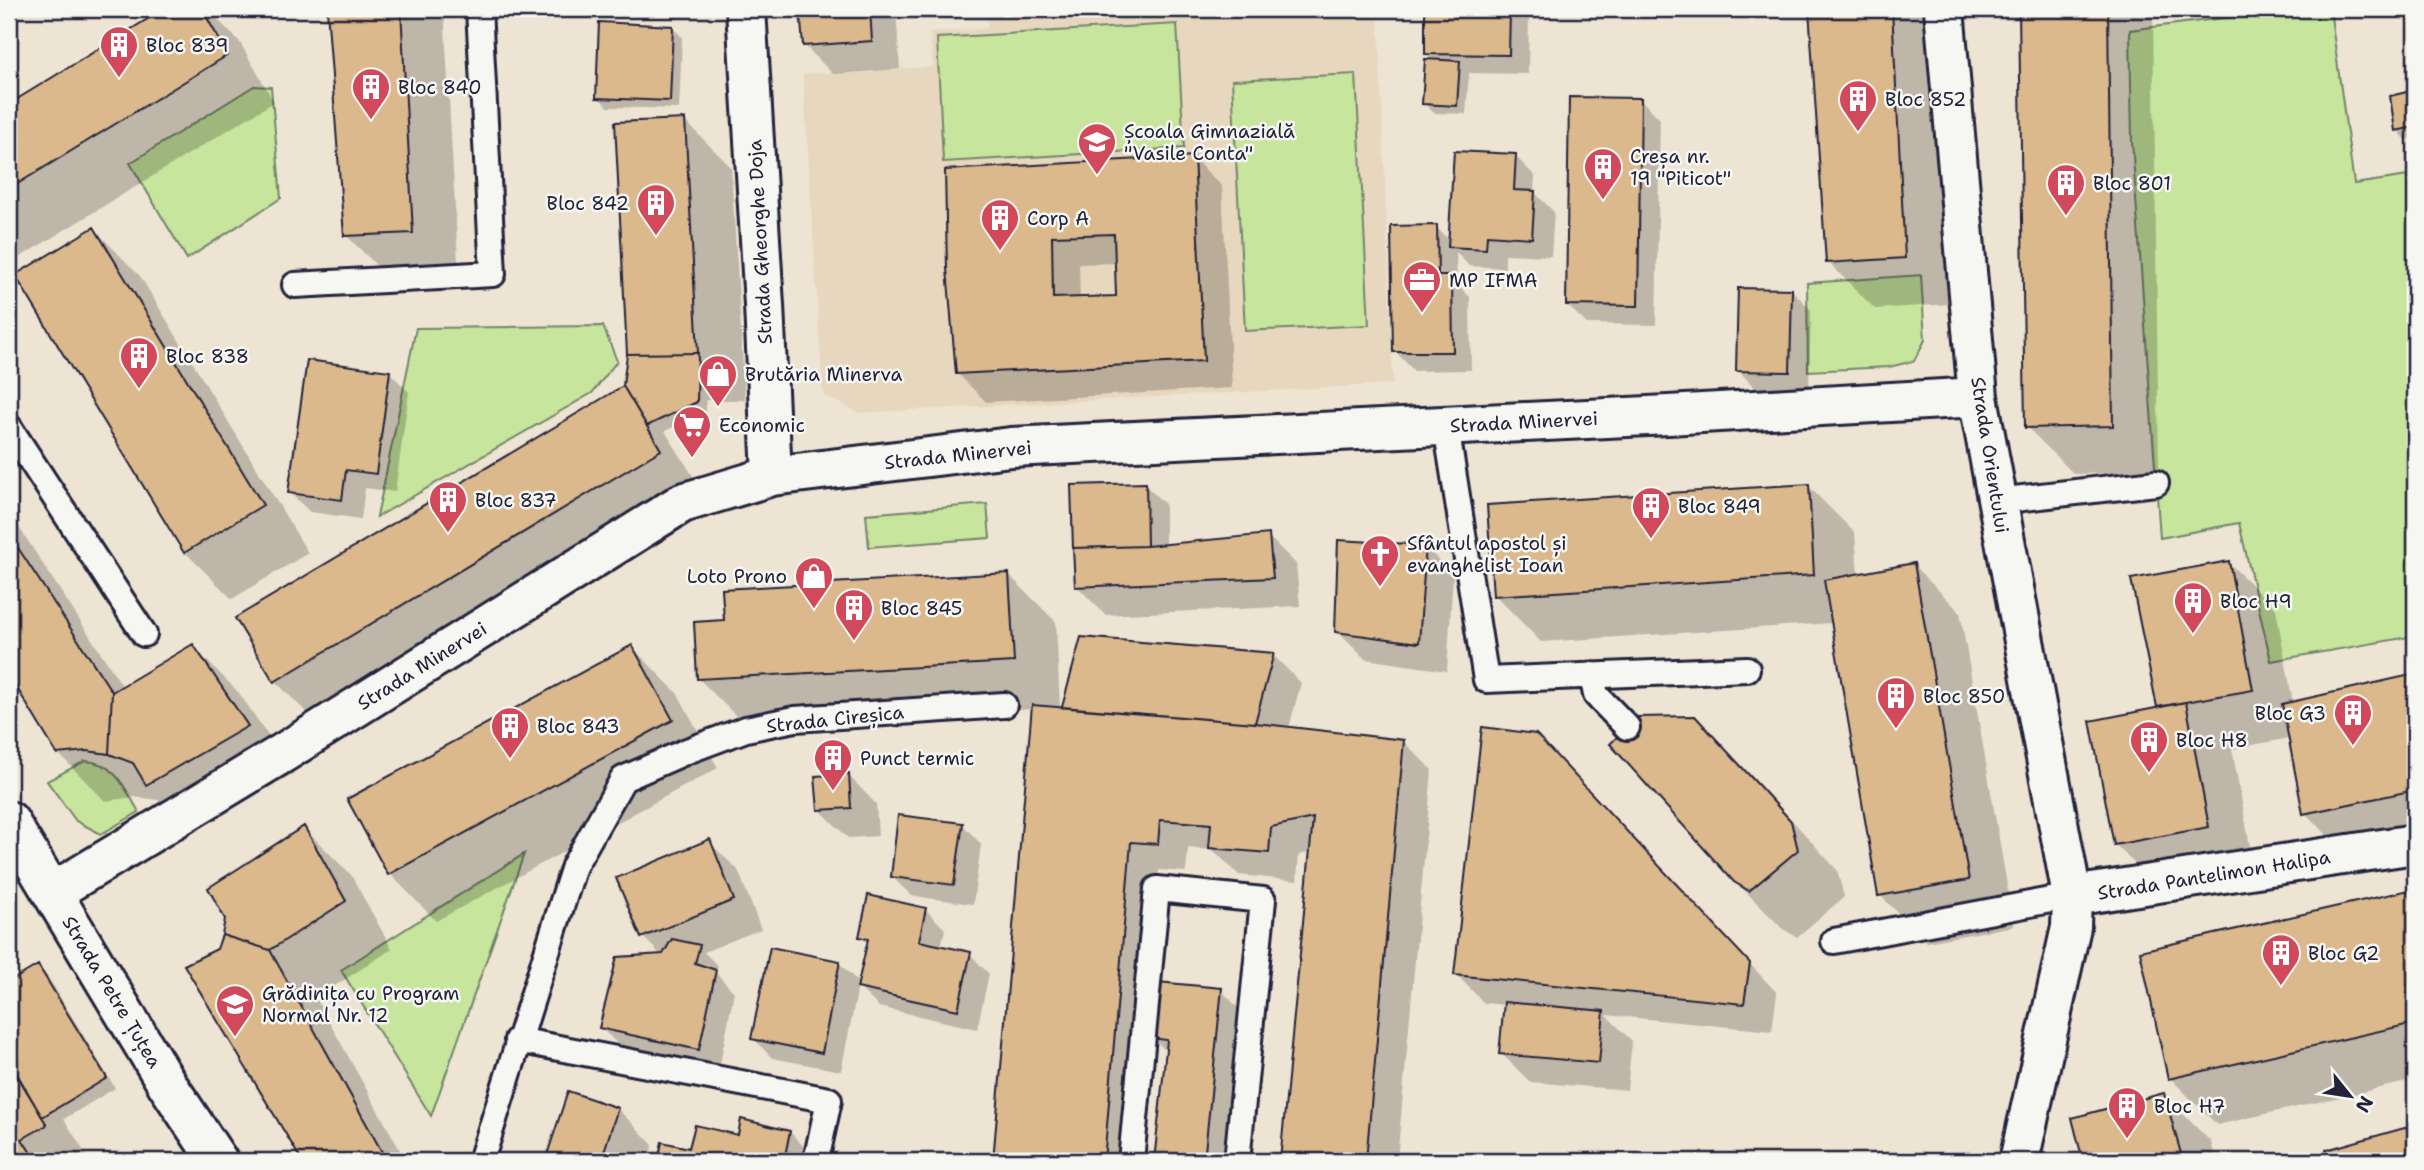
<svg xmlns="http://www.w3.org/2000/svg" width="2424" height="1170" viewBox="0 0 2424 1170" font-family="'Shantell Sans',sans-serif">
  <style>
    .built { fill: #e8d7bf }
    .green { fill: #c7e59c; stroke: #74846c; stroke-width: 2 }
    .shadow { fill: #0003; fill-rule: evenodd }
    .building { fill: #dbb98d; stroke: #22223b; stroke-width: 2; fill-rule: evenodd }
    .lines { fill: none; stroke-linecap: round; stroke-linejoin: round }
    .lane-casing { stroke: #22223b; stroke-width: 30 }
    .street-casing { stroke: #22223b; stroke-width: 44 }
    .lane { stroke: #f6f6f2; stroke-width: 24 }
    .street { stroke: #f6f6f2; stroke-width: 38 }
    .labels { text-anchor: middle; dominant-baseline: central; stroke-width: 5; stroke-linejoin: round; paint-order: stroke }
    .poi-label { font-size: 19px; fill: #22223b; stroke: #f6f6f2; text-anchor: start }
    .street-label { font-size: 19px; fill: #22223b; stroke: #f6f6f2 }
  </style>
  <rect width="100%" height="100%" fill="#eee4d4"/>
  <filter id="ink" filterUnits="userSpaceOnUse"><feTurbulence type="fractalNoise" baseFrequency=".0143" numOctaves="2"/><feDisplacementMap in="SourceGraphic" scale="14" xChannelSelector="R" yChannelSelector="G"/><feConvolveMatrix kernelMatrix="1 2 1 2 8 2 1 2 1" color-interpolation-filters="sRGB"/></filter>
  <g filter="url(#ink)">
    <path class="built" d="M987 9H1378L1393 384 859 413 823 395 803 74 933 67 930 33 987 28Z"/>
    <path class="green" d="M2294 9H2330L2354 184 2415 175V636L2271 661 2239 523 2160 538 2132 142 2130 30Z
      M1177 24 1184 148 943 162 937 38Z
      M1356 74 1369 325 1245 331 1232 80Z
      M254 86 271 87 281 198 187 259 130 163Z
      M1921 275 1925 340 1914 361 1889 367 1808 371 1807 283Z
      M603 326 617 361 592 393 377 517 416 328Z
      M987 504 990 538 869 547 866 514Z
      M85 761C115 762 125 788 139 812L101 834 76 821 47 781Z
      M524 854 431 1116 341 970Z"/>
    <path class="shadow" d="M168 9H207L239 41 274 102 9 264V106Z
      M329 9H444L459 279 393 282 346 235Z
      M801 9H896L900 69 833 74 804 45Z
      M1427 9H1529L1528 74 1469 73 1466 114 1434 113 1424 103 1435 62 1427 54Z
      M1811 9H1938L1951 304 1875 309 1828 262Z
      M2021 9H2153L2159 472 2074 474 2027 427Z
      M673 28 682 37 679 109 608 107 598 97Z
      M2415 92V138L2406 140 2397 130 2392 97Z
      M1640 99 1660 119 1656 325 1587 324 1567 305Z
      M684 120 731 167 745 400H706V412L665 431 706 497 322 728 275 681 237 619 624 387Z
      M1515 156 1535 176 1534 192 1554 212 1551 256 1505 254V268L1469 266 1456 252 1457 284 1470 297 1471 370 1414 371 1395 351 1436 227 1450 241Z
      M1193 158 1222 186 1232 388 986 402 957 373 949 268ZM1117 263 1118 298 1080 299 1079 264Z
      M94 229 140 276 308 553 232 599 185 552Z
      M1792 290 1811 310 1809 391 1757 390 1738 370Z
      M389 372 409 392 395 492 365 488 361 519 310 512 290 493Z
      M1145 485 1165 504V546L1268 536 1296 564 1300 606 1105 615 1077 586Z
      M1808 486 1855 533 1858 575 1913 565 1960 612 2014 926 1927 942 1880 895 1833 623 1541 642 1495 595Z
      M9 512 123 687 193 646 239 693 294 773 194 831 167 804 158 800 135 797 105 801 58 753 9 671Z
      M1425 546 1453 575 1447 671 1365 659 1337 631Z
      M2229 563 2276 609 2293 703 2415 675V846L2352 860 2305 813 2290 738 2232 749 2255 873 2162 891 2115 844 2160 709 2134 581Z
      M1009 575 1056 622 1060 709H1063L1082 639 1273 655 1301 683 1289 728 1403 741 1432 770 1397 1161H1282L1311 852 1299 855 1297 881 1239 875 1213 850 1188 848 1186 872 1159 870 1134 1161H994L1033 709 745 725 698 678 725 621Z
      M632 647 678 694 718 768 436 921 390 874 349 799Z
      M1694 718 1742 765 1837 870 1844 897 1797 937 1783 929 1735 881Z
      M1564 765 1777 993 1772 1031 1606 1015 1632 1041 1627 1090 1530 1082 1501 1053 1506 1005 1484 1003 1456 974Z
      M848 775 876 804 878 836 848 838 819 809Z
      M962 824 981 844 973 904 912 896 892 877Z
      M304 828 351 875 392 949 316 998 406 1161H304L186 966 218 950Z
      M709 842 738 870 761 929 704 952 718 966 716 973 734 992 719 1069 621 1047 601 1028 662 956 643 937Z
      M2409 892 2415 898V1080L2217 1125 2170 1078Z
      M926 910 945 929 941 948 970 954 989 974 977 1029 879 1007 858 987 841 1071 772 1058 753 1038 839 963 860 984 869 944 861 937Z
      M38 967 48 977 115 1088 64 1119 90 1161H9V984Z
      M1221 990 1249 1019 1235 1161H1156L1167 1052 1153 1038Z
      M569 1093 618 1109 653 1145 648 1161H547Z
      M2164 1095 2211 1142 2216 1161H2085L2074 1120Z
      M2415 1127V1161H2331L2328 1151Z
      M790 1132 809 1152 807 1161H660L664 1144 691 1150 739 1137Z"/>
    <path class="building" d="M164 9H202L228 55 9 189V104Z
      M327 9H401L413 233 344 236Z
      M800 9H870L872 41 803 46Z
      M1425 9H1510L1509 55 1425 54Z
      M1809 9H1892L1905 258 1826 263Z
      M2019 9H2108L2113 426 2025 428Z
      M599 22 673 26 670 101 596 98Z
      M1425 59 1460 61 1457 106 1422 104Z
      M2415 90V127L2395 131 2390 96Z
      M1569 97 1641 98 1638 306 1566 305Z
      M685 119 698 353 627 354 615 122Z
      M1454 151 1516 154 1514 190 1535 191 1532 238 1487 235 1486 249 1448 247Z
      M1194 156 1204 361 956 374 947 269 945 170ZM1114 234 1116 296 1053 298 1052 236Z
      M1437 225 1438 276H1452L1453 352H1393L1391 226Z
      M94 227 263 505 184 553 15 275Z
      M1738 288 1792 289 1790 372 1736 371Z
      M698 353 697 402 647 426 623 386 627 354Z
      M307 360 390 371 376 474 346 470 342 500 288 493Z
      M623 386 661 450 274 682 235 618Z
      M1146 483 1147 546 1073 548 1071 485Z
      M1809 484 1814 575 1493 596 1487 505Z
      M9 534 112 692 109 754 87 751 57 754 9 675Z
      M1269 534 1273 578 1075 587 1073 548 1147 546Z
      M1338 540 1426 545 1419 643 1335 632Z
      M2229 561 2253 690 2157 707 2131 579Z
      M1914 563 1969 880 1878 896 1824 580Z
      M1009 573 1014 662 697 679 694 622 724 620 722 589Z
      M1081 637 1274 653 1255 723 1062 707Z
      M193 644 248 726 146 785 133 763 109 754 112 692Z
      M632 645 673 720 388 875 347 799Z
      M2415 674V790L2303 814 2282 704Z
      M2186 702 2209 827 2114 845 2090 721Z
      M1032 705 1255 723 1404 740 1366 1161H1280L1313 818 1271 827 1269 853 1209 848 1211 824 1160 820 1158 844 1131 842 1104 1161H993Z
      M1695 716 1791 821 1798 850 1749 891 1734 882 1610 744 1637 717Z
      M1482 727 1536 734 1750 963 1744 1004 1454 975Z
      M849 774 851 808 818 810 815 776Z
      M898 815 963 823 954 885 891 877Z
      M304 826 346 901 270 950 222 935 225 919 208 888Z
      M710 839 734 900 641 938 616 878Z
      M2409 890 2415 917V1023L2168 1079 2140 951Z
      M868 895 926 908 919 941 971 952 958 1010 857 988 868 939 859 937Z
      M222 935 270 950 387 1161H302L184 965 217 949Z
      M672 939 700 945 695 963 716 970 699 1050 599 1028 617 957 663 954Z
      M770 947 840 961 822 1053 751 1039Z
      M38 965 107 1078 42 1117 9 1060V982Z
      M1157 982 1222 988 1204 1161H1154L1167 1040 1151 1038Z
      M1504 1002 1604 1011 1599 1063 1499 1054Z
      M9 1062 47 1125 22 1139 36 1161H9Z
      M568 1091 618 1108 601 1161H545Z
      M2164 1093 2183 1161H2083L2072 1118Z
      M741 1119 790 1131 784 1161H658L662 1142 689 1148 695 1125 738 1135Z
      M2415 1125V1161H2329L2326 1150Z"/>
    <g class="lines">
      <defs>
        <path id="lane" d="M295 285 493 274 479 9
          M1446 426 1486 680 1747 669
          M9 427 144 634
          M1996 501 2156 483
          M1592 675 1596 695 1627 727
          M1834 941 2072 896
          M517 1040 829 1100 816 1161
          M481 1161 574 866 623 779 687 751 746 729 795 719 1004 705
          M1131 1161 1157 889 1263 900 1237 1161"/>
        <path id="street" d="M746 9 764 305 772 476
          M1944 9 1978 397 2072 896 2071 927 2019 1161
          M9 821 167 1084 218 1161
          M53 892 283 753 682 503 772 476 1011 447 1668 415 1978 397
          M2072 896 2415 844"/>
      </defs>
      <use href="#lane" class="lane-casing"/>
      <use href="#street" class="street-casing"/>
      <use href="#lane" class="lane"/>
      <use href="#street" class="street"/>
    </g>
  </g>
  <defs>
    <symbol id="building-pin" viewBox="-11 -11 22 30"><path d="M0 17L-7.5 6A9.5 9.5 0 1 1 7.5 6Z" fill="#d1495b" stroke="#f6f6f2"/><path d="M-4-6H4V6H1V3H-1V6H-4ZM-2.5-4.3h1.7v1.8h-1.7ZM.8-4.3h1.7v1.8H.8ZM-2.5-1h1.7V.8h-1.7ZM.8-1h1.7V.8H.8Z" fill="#fff"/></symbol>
    <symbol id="school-pin" viewBox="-11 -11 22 30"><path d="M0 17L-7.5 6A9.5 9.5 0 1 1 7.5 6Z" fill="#d1495b" stroke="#f6f6f2"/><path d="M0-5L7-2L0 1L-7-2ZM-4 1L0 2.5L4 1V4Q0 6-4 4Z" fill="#fff"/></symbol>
    <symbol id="office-pin" viewBox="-11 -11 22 30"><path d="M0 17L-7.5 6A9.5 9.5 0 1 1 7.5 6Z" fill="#d1495b" stroke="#f6f6f2"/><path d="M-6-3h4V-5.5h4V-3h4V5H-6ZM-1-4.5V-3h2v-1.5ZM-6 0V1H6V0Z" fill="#fff"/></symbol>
    <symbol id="shop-pin" viewBox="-11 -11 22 30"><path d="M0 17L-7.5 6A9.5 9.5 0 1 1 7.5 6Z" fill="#d1495b" stroke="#f6f6f2"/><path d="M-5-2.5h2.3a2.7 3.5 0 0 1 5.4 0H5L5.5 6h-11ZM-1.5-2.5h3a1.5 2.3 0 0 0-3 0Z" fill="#fff"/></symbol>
    <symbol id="supermarket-pin" viewBox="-11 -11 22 30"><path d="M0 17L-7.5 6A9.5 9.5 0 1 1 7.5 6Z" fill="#d1495b" stroke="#f6f6f2"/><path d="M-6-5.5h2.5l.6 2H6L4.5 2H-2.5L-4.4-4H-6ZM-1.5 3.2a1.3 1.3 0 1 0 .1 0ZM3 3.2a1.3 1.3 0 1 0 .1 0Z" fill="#fff"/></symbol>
    <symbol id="church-pin" viewBox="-11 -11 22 30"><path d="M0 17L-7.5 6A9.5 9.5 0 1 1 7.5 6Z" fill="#d1495b" stroke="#f6f6f2"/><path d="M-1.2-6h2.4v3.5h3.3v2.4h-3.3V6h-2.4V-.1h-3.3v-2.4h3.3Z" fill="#fff"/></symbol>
  </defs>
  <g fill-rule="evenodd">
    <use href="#building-pin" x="97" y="23" width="44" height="60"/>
    <use href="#building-pin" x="349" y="65" width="44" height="60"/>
    <use href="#building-pin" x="1836" y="77" width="44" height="60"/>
    <use href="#school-pin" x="1075" y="120" width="44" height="60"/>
    <use href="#building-pin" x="1581" y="145" width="44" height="60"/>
    <use href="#building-pin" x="2044" y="161" width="44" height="60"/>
    <use href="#building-pin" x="634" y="181" width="44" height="60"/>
    <use href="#building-pin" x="978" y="196" width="44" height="60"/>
    <use href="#office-pin" x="1400" y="258" width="44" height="60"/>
    <use href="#building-pin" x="117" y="334" width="44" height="60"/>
    <use href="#shop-pin" x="696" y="352" width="44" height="60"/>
    <use href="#supermarket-pin" x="670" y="403" width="44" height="60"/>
    <use href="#building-pin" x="426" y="478" width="44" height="60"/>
    <use href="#building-pin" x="1629" y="484" width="44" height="60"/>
    <use href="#church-pin" x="1358" y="532" width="44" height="60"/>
    <use href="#shop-pin" x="792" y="554" width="44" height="60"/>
    <use href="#building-pin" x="2171" y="579" width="44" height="60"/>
    <use href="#building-pin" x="832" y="586" width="44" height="60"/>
    <use href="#building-pin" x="1874" y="674" width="44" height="60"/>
    <use href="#building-pin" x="2331" y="691" width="44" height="60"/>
    <use href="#building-pin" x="488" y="704" width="44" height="60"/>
    <use href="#building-pin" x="2127" y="718" width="44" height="60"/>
    <use href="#building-pin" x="811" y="736" width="44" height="60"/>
    <use href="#building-pin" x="2259" y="931" width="44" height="60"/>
    <use href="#school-pin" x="213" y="982" width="44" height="60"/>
    <use href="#building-pin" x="2105" y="1084" width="44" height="60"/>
  </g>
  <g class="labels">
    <g class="poi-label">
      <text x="146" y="45">Bloc 839</text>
      <text x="398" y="87">Bloc 840</text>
      <text x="1885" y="99">Bloc 852</text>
      <text x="1124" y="131">Școala Gimnazială<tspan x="1124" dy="22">"Vasile Conta"</tspan></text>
      <text x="1630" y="156">Creșa nr.<tspan x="1630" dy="22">19 "Piticot"</tspan></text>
      <text x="2093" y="183">Bloc 801</text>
      <text x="629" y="203" text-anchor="end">Bloc 842</text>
      <text x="1027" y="218">Corp A</text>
      <text x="1449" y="280">MP IFMA</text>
      <text x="166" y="356">Bloc 838</text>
      <text x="745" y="374">Brutăria Minerva</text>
      <text x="719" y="425">Economic</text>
      <text x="475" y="500">Bloc 837</text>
      <text x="1678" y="506">Bloc 849</text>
      <text x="1407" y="543">Sfântul apostol și<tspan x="1407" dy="22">evanghelist Ioan</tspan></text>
      <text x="787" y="576" text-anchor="end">Loto Prono</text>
      <text x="2220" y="601">Bloc H9</text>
      <text x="881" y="608">Bloc 845</text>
      <text x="1923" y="696">Bloc 850</text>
      <text x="2326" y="713" text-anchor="end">Bloc G3</text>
      <text x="537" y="726">Bloc 843</text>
      <text x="2176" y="740">Bloc H8</text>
      <text x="860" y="758">Punct termic</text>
      <text x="2308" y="953">Bloc G2</text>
      <text x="262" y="993">Grădinița cu Program<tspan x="262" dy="22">Normal Nr. 12</tspan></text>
      <text x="2154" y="1106">Bloc H7</text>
    </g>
    <g class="street-label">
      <text transform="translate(760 242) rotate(-93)">Strada Gheorghe Doja</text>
      <text transform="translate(1524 422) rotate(-3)">Strada Minervei</text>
      <text transform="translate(958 455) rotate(-6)">Strada Minervei</text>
      <text transform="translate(1990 455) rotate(81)">Strada Orientului</text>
      <text transform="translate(422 666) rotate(-32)">Strada Minervei</text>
      <text transform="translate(835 719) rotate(-6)">Strada Cireșica</text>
      <text transform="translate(2214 875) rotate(-9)">Strada Pantelimon Halipa</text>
      <text transform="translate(112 992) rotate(59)">Strada Petre Țuțea</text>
    </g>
  </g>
  <rect width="2424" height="1170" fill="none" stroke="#f6f6f2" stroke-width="35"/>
  <rect x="18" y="18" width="2389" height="1135" fill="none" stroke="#22223b" stroke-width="2.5" filter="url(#ink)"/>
  <g transform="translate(2350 1096) rotate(120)" stroke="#f6f6f2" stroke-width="5" paint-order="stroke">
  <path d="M0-5L12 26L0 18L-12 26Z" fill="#22223b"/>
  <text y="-10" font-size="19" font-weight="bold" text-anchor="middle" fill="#22223b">N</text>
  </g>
</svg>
